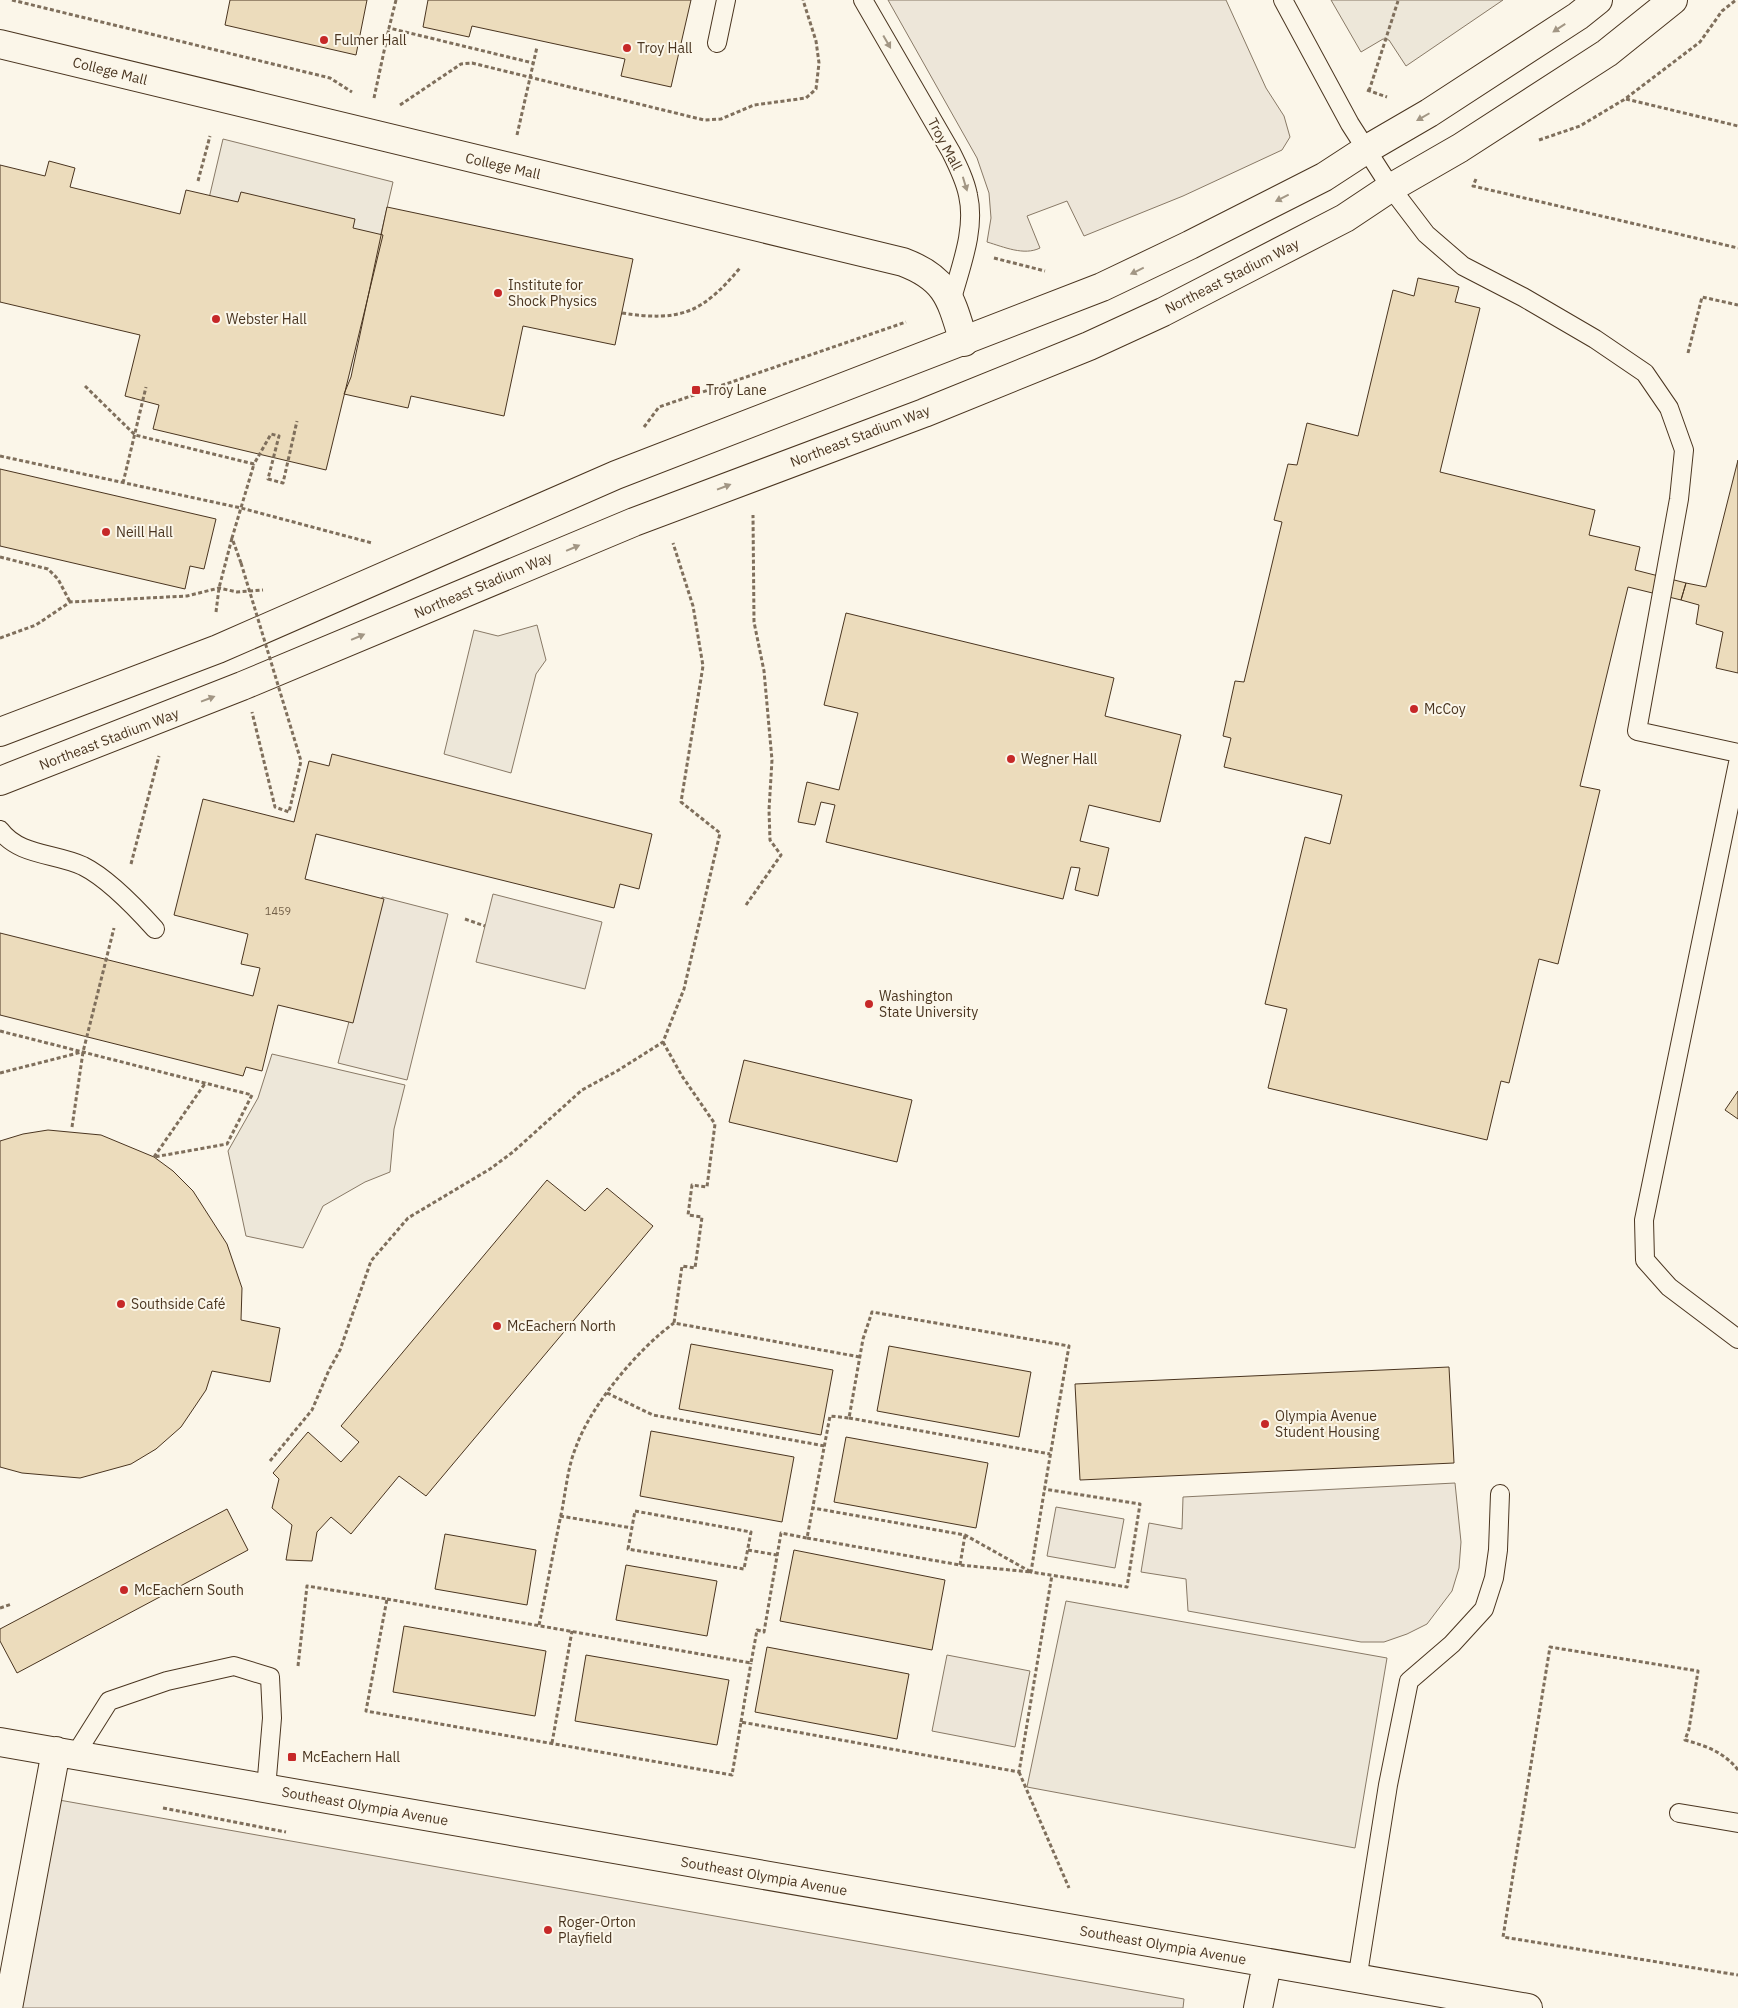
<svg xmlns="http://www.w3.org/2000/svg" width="1738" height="2008" viewBox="0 0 1738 2008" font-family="'IBM Plex Sans',sans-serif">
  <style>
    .green { fill: #ede6d9; stroke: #887966 }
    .parking { fill: #ede7d9; stroke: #887966 }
    .building { fill: #ecdcbc; stroke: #4a3520 }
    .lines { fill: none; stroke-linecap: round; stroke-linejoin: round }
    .service-casing { stroke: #4a3520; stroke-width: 20 }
    .minor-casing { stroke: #4a3520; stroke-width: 30 }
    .secondary-casing { stroke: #4a3520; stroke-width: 30 }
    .path { stroke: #7f6f5c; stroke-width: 3; stroke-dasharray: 4 2.5; stroke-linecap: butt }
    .service { stroke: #fbf6e9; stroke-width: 18 }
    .minor { stroke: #fbf6e9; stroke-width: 28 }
    .secondary { stroke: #fbf6e9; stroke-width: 28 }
    .path-bridge { stroke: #7f6f5c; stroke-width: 3; stroke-dasharray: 4 2.5; stroke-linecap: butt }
    .oneway { fill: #a29684 }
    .poi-dot { fill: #c62828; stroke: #fbf6e9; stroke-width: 2 }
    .labels { text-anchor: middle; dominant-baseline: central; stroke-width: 4; stroke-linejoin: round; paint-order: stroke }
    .number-label { font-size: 11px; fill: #725f47 }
    .poi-label { font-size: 14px; fill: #4a3520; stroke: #fbf6e9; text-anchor: start }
    .street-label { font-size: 14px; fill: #4a3520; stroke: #fbf6e9 }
  </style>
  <rect width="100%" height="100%" fill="#fbf6e9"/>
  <path class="green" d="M888 0H1226L1266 88 1284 116 1290 137 1282 150 1183 196 1084 236 1067 201 1027 216 1040 248C1024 256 1004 247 987 242L991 218 989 193 977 158Z
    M493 894 602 922 585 989 476 962Z
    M382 897 448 914 407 1080 338 1063Z
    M1455 1483 1461 1542 1459 1568 1452 1591 1427 1624 1407 1634 1384 1642H1361L1188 1611 1186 1579 1141 1572 1149 1523 1182 1529 1183 1497Z
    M1056 1507 1124 1519 1115 1568 1047 1556Z
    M947 1655 1030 1671 1015 1747 932 1731Z
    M59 1800 1184 1999 1183 2008H18Z"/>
  <path class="parking" d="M1331 0H1503L1406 66 1389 40 1383 39 1361 52Z
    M223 139 393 182 344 394 164 389Z
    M537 625 546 660 536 674 511 773 444 754 474 630 498 636Z
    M272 1054 405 1085 394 1129 390 1172 365 1182 323 1206 303 1248 246 1236 228 1151 258 1098Z
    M1066 1601 1387 1658 1355 1848 1027 1787Z"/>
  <path class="building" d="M230 0H367L356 55 225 25Z
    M428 0H691L671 87 621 76 625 59 472 26 469 37 423 27Z
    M49 161 75 168 70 187 180 214 186 190 238 202 241 192 355 219 353 228 383 235 326 470 153 429 159 405 125 396 140 335 0 302V165L45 176Z
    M387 207 633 259 615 345 523 326 504 416 411 396 408 408 344 394 351 377Z
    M1418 278 1459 287 1455 302 1480 308 1440 472 1595 510 1589 535 1640 547 1635 570 1686 583 1681 600 1628 587 1580 786 1600 790 1558 964 1539 959 1509 1083 1501 1081 1487 1140 1268 1088 1287 1009 1265 1004 1305 837 1330 844 1342 795 1224 767 1231 738 1223 736 1235 681 1244 682 1282 522 1274 520 1288 464 1297 465 1307 423 1358 436 1393 290 1414 296Z
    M1738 460V673L1716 668 1723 632 1696 624 1699 605 1681 600 1686 583 1706 587Z
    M0 469 216 519 204 569 190 566 185 589 0 546Z
    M846 613 1114 678 1105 716 1181 735 1160 822 1089 805 1080 841 1109 848 1098 896 1075 890 1080 868 1071 867 1063 899 826 842 835 805 821 802 815 825 798 822 807 782 839 790 858 713 824 705Z
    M332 754 652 834 639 889 620 884 614 908 316 834 305 879 384 899 353 1023 278 1005 262 1071 246 1067 243 1076 0 1015V933L253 996 260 968 241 964 248 934 174 915 203 799 294 822 309 761 329 766Z
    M744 1060 912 1100 897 1162 729 1122Z
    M1738 1091V1119L1725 1110Z
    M48 1130 101 1135 154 1157 173 1171 193 1191 227 1244 242 1288 241 1320 280 1328 270 1382 212 1371 206 1390 181 1427 156 1449 131 1464 80 1478 22 1473 0 1467V1141L23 1134Z
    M547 1180 585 1211 607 1188 653 1226 426 1496 399 1476 351 1534 331 1517 317 1532 312 1561 286 1560 292 1525 272 1508 279 1479 273 1473 308 1432 341 1462 359 1442 341 1426Z
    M691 1344 833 1370 821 1435 679 1409Z
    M889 1346 1031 1372 1019 1437 877 1411Z
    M1449 1367 1454 1463 1080 1480 1075 1384Z
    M651 1431 794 1457 782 1522 640 1496Z
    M846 1437 988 1463 976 1528 834 1502Z
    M227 1509 248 1550 17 1673 0 1641V1629Z
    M445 1534 536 1550 527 1605 435 1589Z
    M794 1550 945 1580 932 1650 780 1621Z
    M626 1565 717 1581 707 1636 616 1620Z
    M404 1626 546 1651 535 1716 393 1692Z
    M767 1647 909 1674 897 1739 755 1712Z
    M586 1655 729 1680 717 1745 575 1721Z"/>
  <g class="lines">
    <defs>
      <path id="service" d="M863 0 951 152C958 166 965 180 968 195 976 230 960 268 951 302
        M1283 0 1350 124 1391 188 1426 234 1463 266 1523 297 1595 339 1645 373 1669 408 1684 450 1679 499 1637 731 1738 753
        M717 43 726 0
        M1738 763 1644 1220 1645 1260 1669 1287 1738 1339
        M0 830C19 856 55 853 83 866 107 878 137 909 155 929
        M75 1755 109 1701 167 1681 234 1666 270 1677 272 1718 266 1789
        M1679 1813 1738 1823
        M1357 1980 1388 1785 1409 1681 1452 1644 1484 1609 1494 1578 1498 1550 1500 1494"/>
      <path id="minor" d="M0 44 903 262C948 279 951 300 964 342
        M0 1742 1528 2008
        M8 2008 56 1751
        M1258 2008 1267 1964"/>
      <path id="secondary" d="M0 732 218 649 616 475 1102 287 1190 245 1324 177 1367 149 1429 113 1578 16 1598 0
        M0 781 242 686 634 522 924 413 1089 346 1163 312 1345 218 1387 190 1460 148 1607 53 1673 0"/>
    </defs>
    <use href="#service" class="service-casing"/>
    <use href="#minor" class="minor-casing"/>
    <use href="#secondary" class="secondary-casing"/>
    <path class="path" d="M12 0 330 78 352 92
      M396 0 389 28 533 63
      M1367 90 1387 97
      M1369 91 1398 1
      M374 98 389 28
      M1626 99 1738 126
      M400 105 461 64 472 63 704 120 721 119 754 105 806 98 816 89 819 63 816 41 803 0
      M517 135 537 47
      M1539 140 1580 126 1625 99 1700 42 1722 11 1736 0
      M1476 179 1473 186 1738 248
      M198 181 210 136
      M994 258 1045 271
      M622 313C681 322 702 313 740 268
      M1688 353 1702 297 1738 305
      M85 386 135 435 254 464 271 434 279 436 268 479 283 483 297 421
      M644 427 659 407 906 322
      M0 456 241 508 372 543
      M123 483 146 387
      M0 557 48 569 58 579 70 602
      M241 563 232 538 254 464
      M216 612 219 588 232 538
      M0 638 36 625 70 602 187 596 219 588 237 592 263 590
      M131 864 159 756
      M746 905 781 855 770 840 769 810 772 760 764 671 754 622 753 515
      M465 919 485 926
      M0 1031 252 1095 227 1144 154 1157
      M663 1042 682 1076 715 1124 707 1187 692 1185 688 1215 702 1217 695 1268 682 1266 674 1323
      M0 1073 82 1052
      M72 1127 83 1052 114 928
      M154 1157 206 1082
      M607 1393 653 1415 825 1446
      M849 1418 1050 1454
      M270 1461 312 1410 329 1370 340 1350 371 1261 408 1218 490 1169 513 1152 582 1090 617 1071 663 1042 684 989 720 833 681 802 703 666 693 606 673 543
      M635 1511 751 1532 744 1569 628 1549Z
      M560 1516 632 1528
      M807 1538 960 1565 1031 1572 965 1535 813 1508
      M748 1550 777 1555
      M960 1565 965 1535
      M387 1599 751 1663 757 1630 764 1632 781 1533 807 1538 830 1416 849 1418 863 1339 872 1312 1069 1346C1056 1421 1043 1497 1031 1572L1127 1587 1140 1504 1044 1489
      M0 1608 12 1604
      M539 1625C547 1587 554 1548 562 1510 566 1489 568 1466 576 1447 591 1405 638 1349 674 1323L860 1357
      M298 1666 307 1586 387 1599 366 1711 732 1775 741 1722 1019 1772 1052 1575
      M741 1722 751 1663
      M552 1743 572 1631
      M1738 1770C1724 1752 1706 1746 1685 1740L1689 1729 1698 1671 1550 1647 1503 1937 1738 1975
      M1019 1772 1069 1888
      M163 1808 286 1832"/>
    <use href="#service" class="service"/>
    <use href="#minor" class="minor"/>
    <use href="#secondary" class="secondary"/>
    <path class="path-bridge" d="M241 563 301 761 289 812 275 807 252 712"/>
  </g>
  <defs><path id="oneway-solid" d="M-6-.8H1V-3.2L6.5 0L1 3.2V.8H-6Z" transform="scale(1.25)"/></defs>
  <g class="oneway">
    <use href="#oneway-solid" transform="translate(1559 28) rotate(147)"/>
    <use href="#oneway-solid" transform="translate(887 42) rotate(60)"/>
    <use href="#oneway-solid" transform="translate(1423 117) rotate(150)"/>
    <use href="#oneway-solid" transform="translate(965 184) rotate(73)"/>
    <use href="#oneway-solid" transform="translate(1282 198) rotate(153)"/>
    <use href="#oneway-solid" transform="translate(1137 271) rotate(154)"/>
    <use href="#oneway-solid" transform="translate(724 487) rotate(-21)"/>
    <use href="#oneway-solid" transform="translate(573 548) rotate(-23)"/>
    <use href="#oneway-solid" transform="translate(358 637) rotate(-23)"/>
    <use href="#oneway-solid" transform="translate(208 699) rotate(-21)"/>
  </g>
  <g class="poi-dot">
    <circle cx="324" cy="40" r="5"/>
    <circle cx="627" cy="48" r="5"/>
    <circle cx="498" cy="293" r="5"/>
    <circle cx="216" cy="319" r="5"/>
    <rect x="691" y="385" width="10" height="10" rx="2.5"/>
    <circle cx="106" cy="532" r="5"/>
    <circle cx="1414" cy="709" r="5"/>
    <circle cx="1011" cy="759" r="5"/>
    <circle cx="869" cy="1004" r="5"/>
    <circle cx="121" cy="1304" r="5"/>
    <circle cx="497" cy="1326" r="5"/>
    <circle cx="1265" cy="1424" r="5"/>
    <circle cx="124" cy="1590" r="5"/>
    <rect x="287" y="1752" width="10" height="10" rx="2.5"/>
    <circle cx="548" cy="1930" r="5"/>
  </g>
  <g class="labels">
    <g class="number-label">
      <text x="278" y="911">1459</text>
    </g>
    <g class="poi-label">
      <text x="334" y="40">Fulmer Hall</text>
      <text x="637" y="48">Troy Hall</text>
      <text x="508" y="285">Institute for<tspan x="508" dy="16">Shock Physics</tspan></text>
      <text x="226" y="319">Webster Hall</text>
      <text x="706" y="390">Troy Lane</text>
      <text x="116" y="532">Neill Hall</text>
      <text x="1424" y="709">McCoy</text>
      <text x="1021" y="759">Wegner Hall</text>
      <text x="879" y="996">Washington<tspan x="879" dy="16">State University</tspan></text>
      <text x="131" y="1304">Southside Café</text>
      <text x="507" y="1326">McEachern North</text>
      <text x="1275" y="1416">Olympia Avenue<tspan x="1275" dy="16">Student Housing</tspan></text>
      <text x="134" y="1590">McEachern South</text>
      <text x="302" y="1757">McEachern Hall</text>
      <text x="558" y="1922">Roger-Orton<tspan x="558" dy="16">Playfield</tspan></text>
    </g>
    <g class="street-label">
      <text transform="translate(110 71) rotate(14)">College Mall</text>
      <text transform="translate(945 144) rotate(62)">Troy Mall</text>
      <text transform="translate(503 166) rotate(13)">College Mall</text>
      <text transform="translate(1232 276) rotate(-27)">Northeast Stadium Way</text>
      <text transform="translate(860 436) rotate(-21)">Northeast Stadium Way</text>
      <text transform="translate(483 585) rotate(-23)">Northeast Stadium Way</text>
      <text transform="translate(109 739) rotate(-21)">Northeast Stadium Way</text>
      <text transform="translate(365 1806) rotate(10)">Southeast Olympia Avenue</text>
      <text transform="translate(764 1876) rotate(10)">Southeast Olympia Avenue</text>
      <text transform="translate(1163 1945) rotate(10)">Southeast Olympia Avenue</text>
    </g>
  </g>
</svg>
